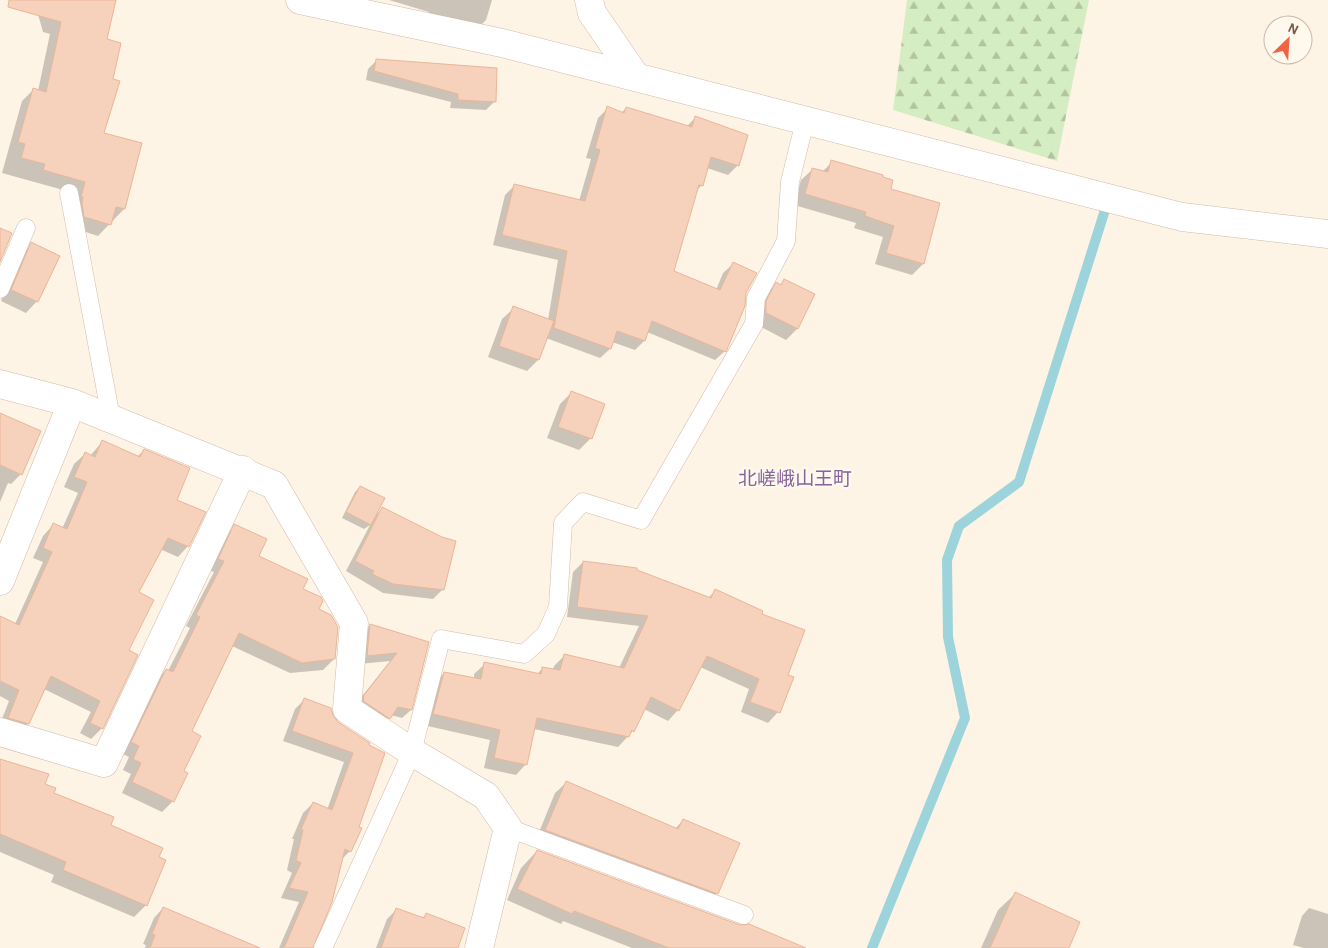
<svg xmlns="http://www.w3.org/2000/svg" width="1328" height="948" viewBox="0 0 1328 948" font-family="'Alegreya Sans','Noto Sans JP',sans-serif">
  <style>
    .forest { fill: url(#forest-firs) }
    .shadow { fill: #0003 }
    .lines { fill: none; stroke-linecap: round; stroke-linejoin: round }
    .stream { stroke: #9dd4dc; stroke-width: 10 }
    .building { fill: #f6d1bb; stroke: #eab699 }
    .lane-casing { stroke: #d1baaa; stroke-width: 19 }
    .street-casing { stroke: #d1baaa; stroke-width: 29 }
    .lane { stroke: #fff; stroke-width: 18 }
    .street { stroke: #fff; stroke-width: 28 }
    .labels { text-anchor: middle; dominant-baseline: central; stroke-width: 5; stroke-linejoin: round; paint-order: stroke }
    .neighbourhood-label { font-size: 19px; fill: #88639d; stroke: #fff8ed }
  </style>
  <defs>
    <pattern id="forest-firs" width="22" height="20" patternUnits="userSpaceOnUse" patternTransform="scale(1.25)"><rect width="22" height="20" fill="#d5edc2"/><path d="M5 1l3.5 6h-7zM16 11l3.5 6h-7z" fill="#b2c3a0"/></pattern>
  </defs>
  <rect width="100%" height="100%" fill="#fef4e5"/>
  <path class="forest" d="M907 0H1089L1057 161 893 110Z"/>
  <path class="shadow" d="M34 0H97L111 80 103 134 124 209 98 236 73 228 74 193 2 173 22 101 34 89 38 91 50 34 43 32Z
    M389 0H492L486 20 476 30 428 16 429 12Z
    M376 61 494 102 486 110 450 108 451 102 366 80 368 69Z
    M608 108 621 113 626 108 686 127 695 118 738 165 728 175 707 168 702 185 696 191 672 272 716 290 723 273 733 264 745 293 725 351 715 360 647 332 644 341 635 350 612 342 610 349 600 358 546 338 538 360 527 371 488 357 502 319 514 308 548 320 558 260 493 245 505 195 514 186 579 201 591 159 586 158 598 118Z
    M832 162 889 189 923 264 912 275 875 264 883 237 854 228 856 223 794 205 801 180 813 169 822 172Z
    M32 244 37 301 26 313 1 301 20 255Z
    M784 281 814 295 797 329 786 340 755 324 765 295 777 284 780 285Z
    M571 393 591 438 579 450 547 438 560 404Z
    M0 415 21 474 11 484 8 483 0 502Z
    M102 442 137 457 144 450 175 500 188 546 178 557 160 549 137 593 127 651 102 728 91 739 80 733 91 712 44 689 28 724 17 734 0 724 9 701 0 696V618L15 624 43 562 33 558 43 536 53 525 62 529 78 493 64 487 74 464 85 454 90 456Z
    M360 487 374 517 383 508 442 538 454 542 442 590 433 599 383 593 346 571 370 525 364 529 342 518 355 492Z
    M235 526 257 557 301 589 334 659 323 670 290 673 232 646 190 732 182 772 173 801 162 812 122 793 131 774 123 770 129 757 121 753 155 681 166 670 168 671 190 628 186 626 214 572 208 570 224 537Z
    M583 562 635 571 708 598 715 591 760 614 787 676 778 712 768 723 741 712 749 689 700 667 678 710 668 721 644 709 633 731 618 747 534 729 526 764 516 775 484 768 490 740 423 725 434 684 444 673 474 679V674L485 664 537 674 543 668 553 670 554 666 564 656 619 668 639 626 567 617 573 572Z
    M370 625 428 642 411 710 402 718 391 715 381 726 356 704 390 661 359 664 362 633Z
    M305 699 369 743 350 851 341 860 312 948H279L299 902 281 898 292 873 287 870 294 839H292L303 813 313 803 327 810 344 762 283 741 295 709Z
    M0 760 44 785 53 794 110 826 157 858 146 905 134 917 51 882 54 875 0 852Z
    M567 782 675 829 683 820 717 893 706 905 535 842 555 793Z
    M537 851 775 948H632L563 921 561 924 507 900 521 868Z
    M1015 894 1067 948H981L998 910Z
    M163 908 257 948H145L146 945 143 944 154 918Z
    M1309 908 1328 914V948H1304L1293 945 1302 916Z
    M397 909 422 918 426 915 457 948H376L387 919Z"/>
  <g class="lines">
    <path class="stream" d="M872 948 965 718 948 637 947 560 959 526 1019 482 1105 210"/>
  </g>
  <path class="building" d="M9 0H116L107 39 121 43 113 79 120 81 104 133 142 143 125 209 116 207 111 225 84 217 82 203 83 197H81L85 182 43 170 45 164 21 158 25 144 18 142 33 88 46 92 61 22 8 7Z
    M376 59 497 68 496 102 458 100V94L374 71Z
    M607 106 624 113 626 107 692 127 695 116 748 135 739 166 711 157 703 186 699 185 674 271 720 290 733 262 757 273 746 293 745 306 726 352 652 321 645 341 617 331 611 349 554 328 567 251 502 235 514 184 585 201 600 150 595 148Z
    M831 160 883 175V177L893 180 891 189 940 203 924 264 886 253 894 226 865 216 866 212 805 194 812 168 828 172Z
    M0 228 12 233 0 262Z
    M31 242 60 256 38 302 11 290Z
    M784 279 815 294 798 329 766 313V301L776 282 781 285Z
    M513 306 554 321 539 360 499 346Z
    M571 391 605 404 592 439 558 427Z
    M0 413 41 431 22 475 0 465Z
    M102 440 140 457 144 449 190 468 177 500 206 512 189 547 168 538 139 592 154 600 129 650 138 655 103 729 90 723 100 701 51 676 29 724 8 718 19 690 0 681V616L19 625 52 552 43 548 53 523 67 529 87 482 74 477 85 452 95 457Z
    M360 486 385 498 371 525 346 512Z
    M382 507 442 537 456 541 444 590 393 584 372 574 374 571 355 561Z
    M234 524 267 539 259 556 308 579 303 589 321 597 323 601 319 609 331 615 338 627 335 659 302 663 239 633 192 731 201 736 184 771 188 773 174 802 132 782 141 763 133 759 139 746 131 742 166 669 173 672 200 617 196 615 224 561 218 559Z
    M583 561 637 568V570L711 598 715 589 763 611 762 614 805 630 788 675 794 677 780 713 750 702 759 679 707 656 679 711 651 697 634 732 632 730 629 737 537 718 527 765 494 758 500 730 433 714 444 672 481 679 484 662 541 674 542 667 560 670 564 654 624 668 648 616 577 607Z
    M370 624 429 642 412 710 398 707 390 719 363 701 364 695 397 653 367 656Z
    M304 698 331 708 333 715 338 722 370 743 369 745 385 753 359 827 362 828 351 852 345 849 332 902 313 948H284L308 892 289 888 301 863 296 860 303 830 301 829 313 802 332 810 353 753 292 731Z
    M0 759 49 774 45 784 56 788 54 793 114 817 111 825 163 848 159 857 166 860 147 906 63 870 66 862 0 834Z
    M566 781 678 829 683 819 740 843 718 894 545 830Z
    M537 850 740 925 749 924 806 948H669L574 911 572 914 517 889Z
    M1015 892 1080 922 1069 948H990Z
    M163 907 260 948H150L155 935 152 934Z
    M396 908 424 918 426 913 465 928 458 948H381Z"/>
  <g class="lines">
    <defs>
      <path id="lane" d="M69 193 111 418
        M0 289 26 228
        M508 828 744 915
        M323 948 412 752 441 639 524 654 546 634 558 607 563 523 583 502 641 520 754 324 756 298 786 241 790 182 805 121"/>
      <path id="street" d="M300 0 502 43 1182 217 1328 234
        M589 0 592 13 636 77
        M0 384 72 403 274 485 354 623 347 709 412 752 486 796 508 828 479 948
        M0 581 72 403
        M0 732 104 763 243 470"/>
    </defs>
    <use href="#lane" class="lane-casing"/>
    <use href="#street" class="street-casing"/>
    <use href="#lane" class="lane"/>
    <use href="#street" class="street"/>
  </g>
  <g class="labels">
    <g class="neighbourhood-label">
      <text x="795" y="479">北嵯峨山王町</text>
    </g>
  </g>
  <g transform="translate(1288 40) rotate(25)"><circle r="24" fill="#fff8ed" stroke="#cab8ab"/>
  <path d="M0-4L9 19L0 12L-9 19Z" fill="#f16441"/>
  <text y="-8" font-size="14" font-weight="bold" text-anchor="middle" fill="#7a5848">N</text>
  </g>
</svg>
